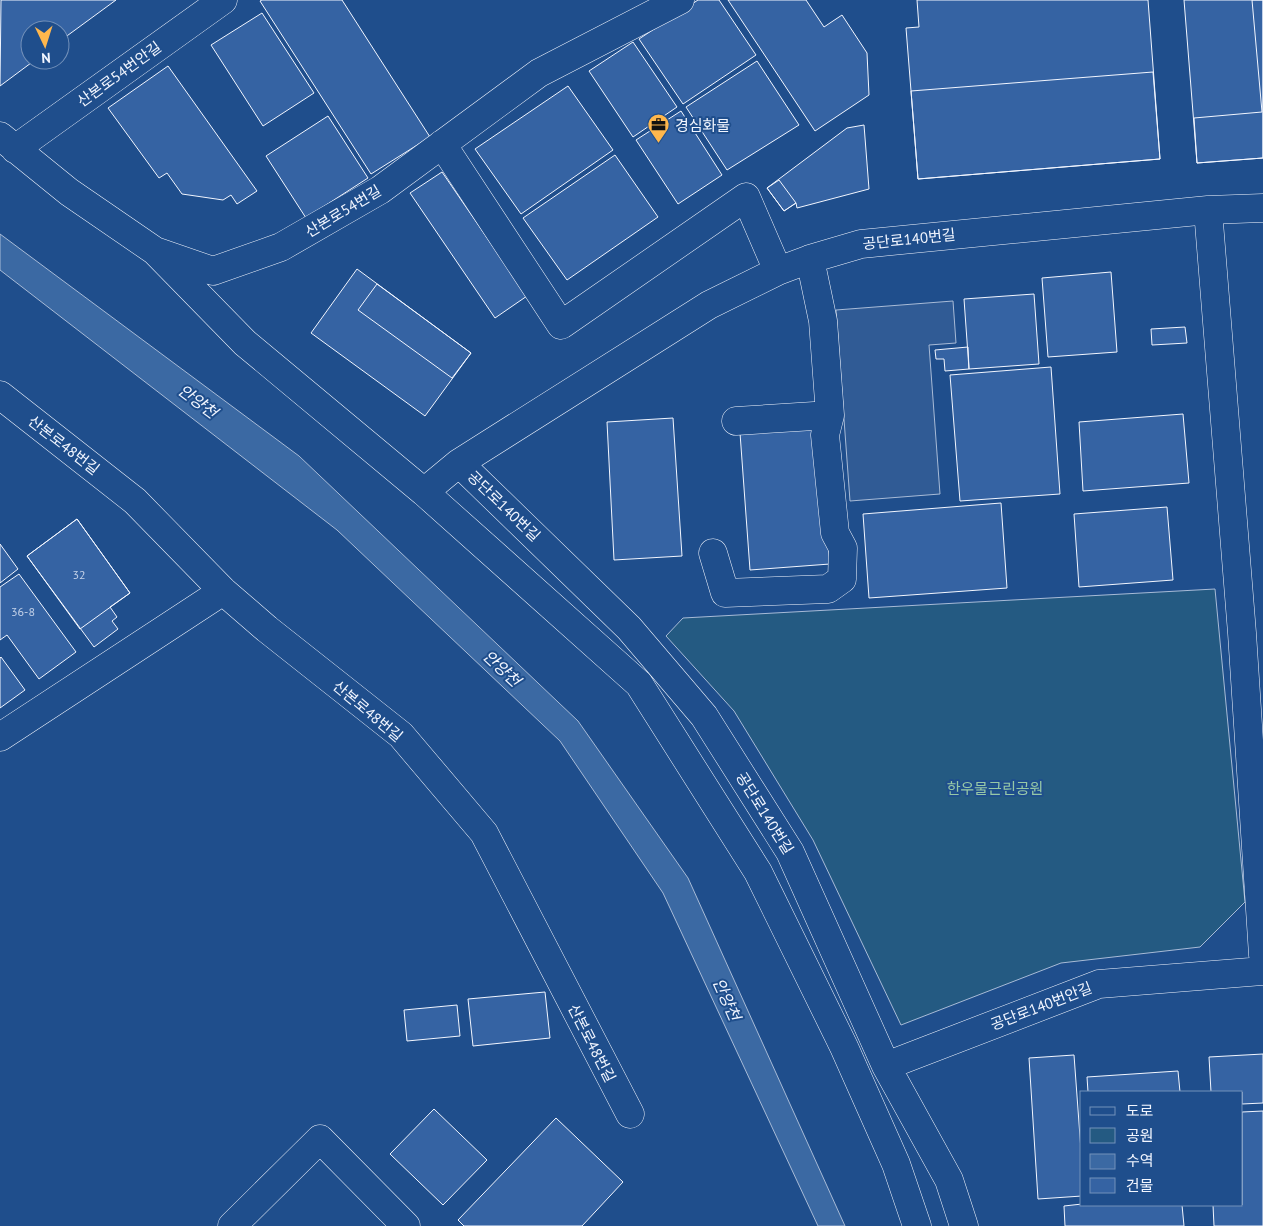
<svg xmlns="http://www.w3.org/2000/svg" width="1263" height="1226" viewBox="0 0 1263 1226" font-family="'PT Sans','Noto Sans KR',sans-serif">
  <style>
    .green { fill: #245a82; stroke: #a8bbd7 }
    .parking { fill: #305b95; stroke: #a8bbd7 }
    .water { fill: #3b69a3; stroke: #a8bbd7 }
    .building { fill: #3563a3; stroke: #f2f6ff }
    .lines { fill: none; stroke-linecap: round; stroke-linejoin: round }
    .minor-casing { stroke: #f2f6ff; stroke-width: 29 }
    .minor { stroke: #1f4e8c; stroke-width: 28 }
    .labels { text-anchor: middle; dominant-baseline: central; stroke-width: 4; stroke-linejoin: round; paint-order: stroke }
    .number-label { font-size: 12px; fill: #c3d1e8 }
    .street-label { font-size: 15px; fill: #f2f6ff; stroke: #1f4e8c }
    .poi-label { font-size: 15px; fill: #f2f6ff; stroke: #1f4e8c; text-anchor: start }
    .park-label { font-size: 15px; fill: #97c8a6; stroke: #1f4e8c }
    .water-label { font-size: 16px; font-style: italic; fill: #f2f6ff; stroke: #1f4e8c }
  </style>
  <rect width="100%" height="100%" fill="#1f4e8c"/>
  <path class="green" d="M1215 589 1245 902 1200 947 1061 963 901 1025 813 840 734 711 666 636 683 618Z"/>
  <path class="parking" d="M953 301 956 343 929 345 940 494 850 501 836 310Z"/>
  <path class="water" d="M0 234 299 456 578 721 688 878 845 1226H818L663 893 560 741 337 530 0 270Z"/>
  <path class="building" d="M1 0H116L60 41V30H30V60H35L0 86Z
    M262 0H342L430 137 371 174 260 1Z
    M698 0H719L756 55 683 104 639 39Z
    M728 0H806L824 27 842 15 867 53 869 95 815 131Z
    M917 0H1148L1160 159 918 179 906 28 919 27Z
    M1184 0H1263V158L1197 163Z
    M1252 0H1263V158L1197 163 1194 118 1262 112Z
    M262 13 314 93 263 126 211 45Z
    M633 42 677 107 633 137 589 71Z
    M757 61 799 125 727 170 686 107Z
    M168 66 257 191 237 204 231 195 223 200 182 194 167 173 159 178 108 108Z
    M1153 72 1160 159 918 179 911 91Z
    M568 86 613 150 521 214 475 149Z
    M681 111 722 175 678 204 636 140Z
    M328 116 368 178 306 218 266 156Z
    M864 125 869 189 797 208 796 203 784 211 767 188 847 128Z
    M615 155 658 217 567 280 523 218Z
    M442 172 527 296 495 318 410 193Z
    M779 180 796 203 784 211 767 188Z
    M357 269 471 353 425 416 311 333Z
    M1111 272 1117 352 1048 357 1042 278Z
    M377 284 471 353 452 378 358 310Z
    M1034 294 1039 364 969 369 964 299Z
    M1185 327 1187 343 1152 345 1151 329Z
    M968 347 969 369 945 371 944 359H936L935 350Z
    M1051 367 1060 494 960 501 950 375Z
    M1183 414 1189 483 1083 491 1079 422Z
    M673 418 682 556 614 560 607 422Z
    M819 427 830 564 750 570 740 433Z
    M1001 503 1007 588 869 598 863 514Z
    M1167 507 1173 580 1079 587 1074 514Z
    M77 519 130 593 80 629 27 556Z
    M77 519 130 593 110 607 117 617 112 621 118 629 94 647 27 556Z
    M0 544 18 569 0 583Z
    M19 574 76 652 39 679 7 635 0 640V587Z
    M1 657 25 690 0 708V658Z
    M545 992 550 1038 473 1046 468 999Z
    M457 1005 460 1036 407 1041 404 1010Z
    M1263 1054V1103L1242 1104V1092H1211L1209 1057Z
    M1074 1055 1082 1164V1196L1038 1199 1029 1058Z
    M1178 1071 1180 1092H1088L1087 1077Z
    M434 1109 487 1160 443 1205 390 1154Z
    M1263 1111V1226H1214L1213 1205H1242V1112Z
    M556 1118 623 1182 582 1226H464L458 1220Z
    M1082 1204 1182 1205 1184 1226H1065L1064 1206Z"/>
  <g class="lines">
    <defs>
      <path id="minor" d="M0 136 69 192 155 251 213 271 281 247 380 190 539 73 680 0
        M442 144 561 325 746 197 778 271
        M15 149 223 0
        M1208 210 1242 633 1263 955
        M155 251 245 343 424 492 639 684 758 872 844 1047 896 1164 917 1226
        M0 395 135 501 223 591 267 629 401 735 484 833 630 1114
        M736 421 830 415
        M424 492 459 463
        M713 553 725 593 828 589 842 579 843 548 835 533 825 435 830 415 823 321 810 259
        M0 737 223 591
        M886 1066 1099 984 1263 971
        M232 1226 320 1139 406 1226
        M964 1226 949 1180 886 1066 790 852 704 716 629 628 459 463 709 305 778 271 810 259 861 244 1208 210 1263 208"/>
    </defs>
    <use href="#minor" class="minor-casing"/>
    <use href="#minor" class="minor"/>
  </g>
  <defs>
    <symbol id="office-pin" viewBox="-11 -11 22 30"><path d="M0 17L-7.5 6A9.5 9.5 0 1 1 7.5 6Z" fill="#ffb74d" stroke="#1f4e8c"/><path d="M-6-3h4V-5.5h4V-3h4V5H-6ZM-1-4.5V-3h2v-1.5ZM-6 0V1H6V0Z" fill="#111"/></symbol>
  </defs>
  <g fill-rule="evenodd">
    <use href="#office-pin" x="646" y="112" width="25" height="34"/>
  </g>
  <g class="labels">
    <g class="number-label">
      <text x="79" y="574">32</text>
      <text x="23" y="611">36-8</text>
    </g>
    <g class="street-label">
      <text transform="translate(119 74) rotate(-36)">산본로54번안길</text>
      <text transform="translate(343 211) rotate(-31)">산본로54번길</text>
      <text transform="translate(909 239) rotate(-6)">공단로140번길</text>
      <text transform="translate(64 445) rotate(38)">산본로48번길</text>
      <text transform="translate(504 506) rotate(44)">공단로140번길</text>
      <text transform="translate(368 711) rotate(40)">산본로48번길</text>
      <text transform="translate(765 813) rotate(58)">공단로140번길</text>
      <text transform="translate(1041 1006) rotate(-21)">공단로140번안길</text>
      <text transform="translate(592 1043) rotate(63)">산본로48번길</text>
    </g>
    <g class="poi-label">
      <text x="675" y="125">경심화물</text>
    </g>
    <g class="park-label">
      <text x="995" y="788">한우물근린공원</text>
    </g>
    <g class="water-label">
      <text transform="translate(198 401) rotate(37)">안양천</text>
      <text transform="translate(502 668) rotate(43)">안양천</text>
      <text transform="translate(727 999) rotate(66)">안양천</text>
    </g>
  </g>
  <rect x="1080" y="1091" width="162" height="115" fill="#1f4e8c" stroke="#7391ba"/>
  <rect x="1090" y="1107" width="25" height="8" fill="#1f4e8c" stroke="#7391ba"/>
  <text x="1126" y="1116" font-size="15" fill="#f2f6ff">도로</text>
  <rect x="1090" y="1128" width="25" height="15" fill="#245a82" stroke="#7391ba"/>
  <text x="1126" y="1141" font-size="15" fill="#f2f6ff">공원</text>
  <rect x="1090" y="1154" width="25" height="15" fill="#3b69a3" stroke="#7391ba"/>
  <text x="1126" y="1166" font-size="15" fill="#f2f6ff">수역</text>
  <rect x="1090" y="1178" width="25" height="15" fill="#3563a3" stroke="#7391ba"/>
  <text x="1126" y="1191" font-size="15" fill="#f2f6ff">건물</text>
  <g transform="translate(45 45) rotate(176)"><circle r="24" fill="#1f4e8c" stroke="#7391ba"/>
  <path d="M0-4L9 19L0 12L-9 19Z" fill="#ffb74d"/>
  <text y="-8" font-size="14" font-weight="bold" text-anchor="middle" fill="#f2f6ff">N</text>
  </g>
</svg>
